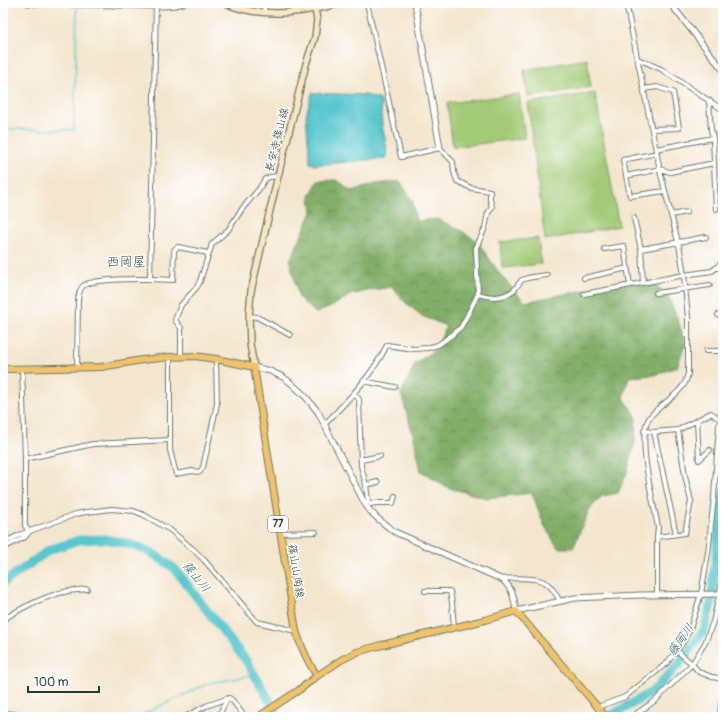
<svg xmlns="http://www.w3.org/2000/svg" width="726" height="720" viewBox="0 0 726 720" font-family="Pangolin,'Klee One',sans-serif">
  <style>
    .forest { fill: url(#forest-crowns); stroke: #50764e }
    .park { fill: #a3cb77; stroke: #618456 }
    .water { fill: #59c7ce; stroke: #3c8281 }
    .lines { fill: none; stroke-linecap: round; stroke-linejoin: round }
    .stream { stroke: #59c7ce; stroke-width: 1.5 }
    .river { stroke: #59c7ce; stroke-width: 9 }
    .minor-casing { stroke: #6a786a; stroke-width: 6 }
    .tertiary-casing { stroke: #6a786a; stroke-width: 7 }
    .secondary-casing { stroke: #6a786a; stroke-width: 8 }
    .primary-casing { stroke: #6a786a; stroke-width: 8 }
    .minor { stroke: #fff; stroke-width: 4 }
    .tertiary { stroke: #fff; stroke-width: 5 }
    .secondary { stroke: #f9e7c3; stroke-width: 5.5 }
    .primary { stroke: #f1c369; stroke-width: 6 }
    .labels { text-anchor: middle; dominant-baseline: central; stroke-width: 3; stroke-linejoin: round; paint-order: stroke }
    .shield { fill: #fff; stroke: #627771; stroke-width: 1 }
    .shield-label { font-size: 10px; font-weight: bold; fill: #1f3d34 }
    .street-label { font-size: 11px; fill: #1f3d34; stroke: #fff }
    .water-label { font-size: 12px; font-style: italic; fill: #306662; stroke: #fff }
    .quarter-label { font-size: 13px; fill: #1f3d34; stroke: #fff }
  </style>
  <defs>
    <pattern id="forest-crowns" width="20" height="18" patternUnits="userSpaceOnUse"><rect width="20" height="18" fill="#82af68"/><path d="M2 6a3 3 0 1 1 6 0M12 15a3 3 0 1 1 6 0" fill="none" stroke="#6a9056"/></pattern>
  </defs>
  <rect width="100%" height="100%" fill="#fff"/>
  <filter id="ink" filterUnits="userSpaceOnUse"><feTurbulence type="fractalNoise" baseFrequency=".025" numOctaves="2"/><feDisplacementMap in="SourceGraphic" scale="8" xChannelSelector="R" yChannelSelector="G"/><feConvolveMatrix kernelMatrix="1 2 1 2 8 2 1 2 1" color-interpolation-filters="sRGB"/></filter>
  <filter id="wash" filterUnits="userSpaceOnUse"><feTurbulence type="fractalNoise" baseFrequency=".012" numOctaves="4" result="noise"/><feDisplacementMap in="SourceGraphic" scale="16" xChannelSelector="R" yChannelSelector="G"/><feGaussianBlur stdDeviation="0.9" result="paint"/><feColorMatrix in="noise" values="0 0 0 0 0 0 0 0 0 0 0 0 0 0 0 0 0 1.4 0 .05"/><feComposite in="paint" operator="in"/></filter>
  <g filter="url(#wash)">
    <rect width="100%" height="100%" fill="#f4e6ce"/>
    <path class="forest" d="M337 180 352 191 376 184 400 181 413 202 416 221 437 219 460 230 477 241 502 277 525 302 590 289 604 287 626 280 652 282 668 296 678 320 685 344 677 367 654 375 629 377 623 397 636 416 635 442 627 473 618 493 602 496 589 510 573 548H558L544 525 532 493 487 498 449 488 421 471 414 438 401 394 415 364 437 348 446 326 422 316 405 302 392 287 372 290 350 295 333 306 316 313 299 298 290 261 312 212 310 196 318 181Z"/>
    <path class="park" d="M587 59 591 87 528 97 524 70Z
      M595 93 619 226 545 240 528 103Z
      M519 94 525 138 453 147 447 103Z
      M538 238 541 264 502 268 500 242Z"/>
    <path class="water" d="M312 93 366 95 381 100 382 125 386 143 387 158 315 165 310 163 306 115Z"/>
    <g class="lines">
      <path class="stream" d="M3 129 72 130 74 129 77 9
        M137 717 209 683 234 679 254 674"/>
      <path class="river" d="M3 583 49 550 79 540 104 539 126 543 149 551 174 568 247 662 277 714 279 717
        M606 717 616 713 652 692 678 665 704 630 711 604 723 493"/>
    </g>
  </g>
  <g filter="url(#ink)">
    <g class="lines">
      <defs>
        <path id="minor" d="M306 3 315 9
          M626 3 661 175 680 250 684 275 688 318V374C687 377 686 380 685 383 677 397 660 404 650 417 635 434 654 505 658 527L657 537V595
          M263 13 266 3
          M638 59 661 69 723 110
          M644 89 657 87 673 92 679 128 652 129
          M709 100 711 130 713 138 716 209
          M656 149 713 138
          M657 153 623 160 630 196 665 191
          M626 176 660 169 670 172 714 163
          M671 215 687 212
          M634 218 641 249
          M604 249 624 246 630 285
          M716 268 723 261
          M584 278 628 268
          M150 279 156 3
          M643 282 641 249 706 237
          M656 293 710 285
          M478 294C492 298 502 299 514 290 517 287 519 282 522 280 527 277 541 276 547 275
          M584 294 684 275 712 271 716 268H723
          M718 315 723 316
          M249 316 257 317 290 335
          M706 351H723
          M181 356V328L175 320 181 305 197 287 200 281 212 244 228 230 242 209 259 189 265 179 270 177 278 176
          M170 357V450L176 474 192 471 200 472 203 467 217 404 216 359
          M22 368 25 459V526L29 531
          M77 368 78 300C79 294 79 290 83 286 93 277 158 279 173 280L174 251 175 249 178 247 208 253
          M363 381 395 387
          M354 394 359 399 361 466 366 485 368 501 364 502
          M697 421 699 460 710 450
          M324 425C348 400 372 376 387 345L414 349 427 348 438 345 452 335 461 327 468 314 478 294 476 248 485 228 488 213 492 207 490 199V191L471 188 457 181 454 172 453 162 440 148 401 157 367 3
          M644 431 654 432 678 430
          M654 432 676 534
          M25 459 93 444 170 440
          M361 460 380 456
          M366 485 378 482
          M368 501 371 504 376 503H393L395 496
          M280 533 316 532
          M657 537 685 533 691 501 685 476 678 430 711 413 720 419
          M3 543 19 535 76 514 87 512 112 509 134 511 144 515 170 530 194 550 205 561 257 622 296 631
          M3 548 25 537 29 532
          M502 579C512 578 538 577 546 583 553 587 556 595 560 601
          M425 591H450L452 603 454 627
          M716 609 723 616
          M3 620C20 608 48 595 68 591 74 590 81 590 87 589
          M676 650 691 663 699 672 712 677 723 679
          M598 707 625 697 667 663 684 641 690 629 701 594 708 553 714 497 719 426 723 402
          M3 713 48 717
          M185 717 206 706 229 698 232 700 245 717
          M218 717 227 699
          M632 717 656 700 692 664 705 643 713 622 723 578
          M720 717 723 685"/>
        <path id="tertiary" d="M28 3 162 6 175 5 184 3
          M415 3 440 148
          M670 3 723 70
          M254 367 270 371 283 377 291 383 305 396 318 412 364 502C371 515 383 523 395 532L503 580C513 590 514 597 516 611L575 598 640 595 723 594"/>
        <path id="secondary" d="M225 3C263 20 304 12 343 3
          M254 367 250 344 249 316 251 291 278 176 306 64 315 37 317 20 315 9"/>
        <path id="primary" d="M3 368 8 369 101 367 142 360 170 357 195 356 216 359 254 367 296 631C301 647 308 662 317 676
          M258 717 299 690 317 676 341 660 357 652 378 646 485 620 516 611 606 717"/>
      </defs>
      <use href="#minor" class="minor-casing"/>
      <use href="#tertiary" class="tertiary-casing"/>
      <use href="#secondary" class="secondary-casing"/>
      <use href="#primary" class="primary-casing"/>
      <use href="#minor" class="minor"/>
      <use href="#tertiary" class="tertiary"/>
      <use href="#secondary" class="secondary"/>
      <use href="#primary" class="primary"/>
    </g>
  </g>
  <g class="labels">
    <rect class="shield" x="268" y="516" width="20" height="16" rx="3"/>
    <g class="shield-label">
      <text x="278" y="524">77</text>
    </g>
    <g class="street-label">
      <text transform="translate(277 140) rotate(-76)">長安寺篠山線</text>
      <text transform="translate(296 571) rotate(81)">篠山山南線</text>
    </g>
    <g class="water-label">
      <text transform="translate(196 577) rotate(51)">篠山川</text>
      <text transform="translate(681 640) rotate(-55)">藤岡川</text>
    </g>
    <g class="quarter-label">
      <text x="126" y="262">西岡屋</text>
    </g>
  </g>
  <rect width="726" height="720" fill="none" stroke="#fff" stroke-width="16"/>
  <path d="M28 686v6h71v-6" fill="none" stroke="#1f3d34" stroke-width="2"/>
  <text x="34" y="686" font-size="12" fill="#1f3d34" stroke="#ffffff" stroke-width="3" paint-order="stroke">100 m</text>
</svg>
